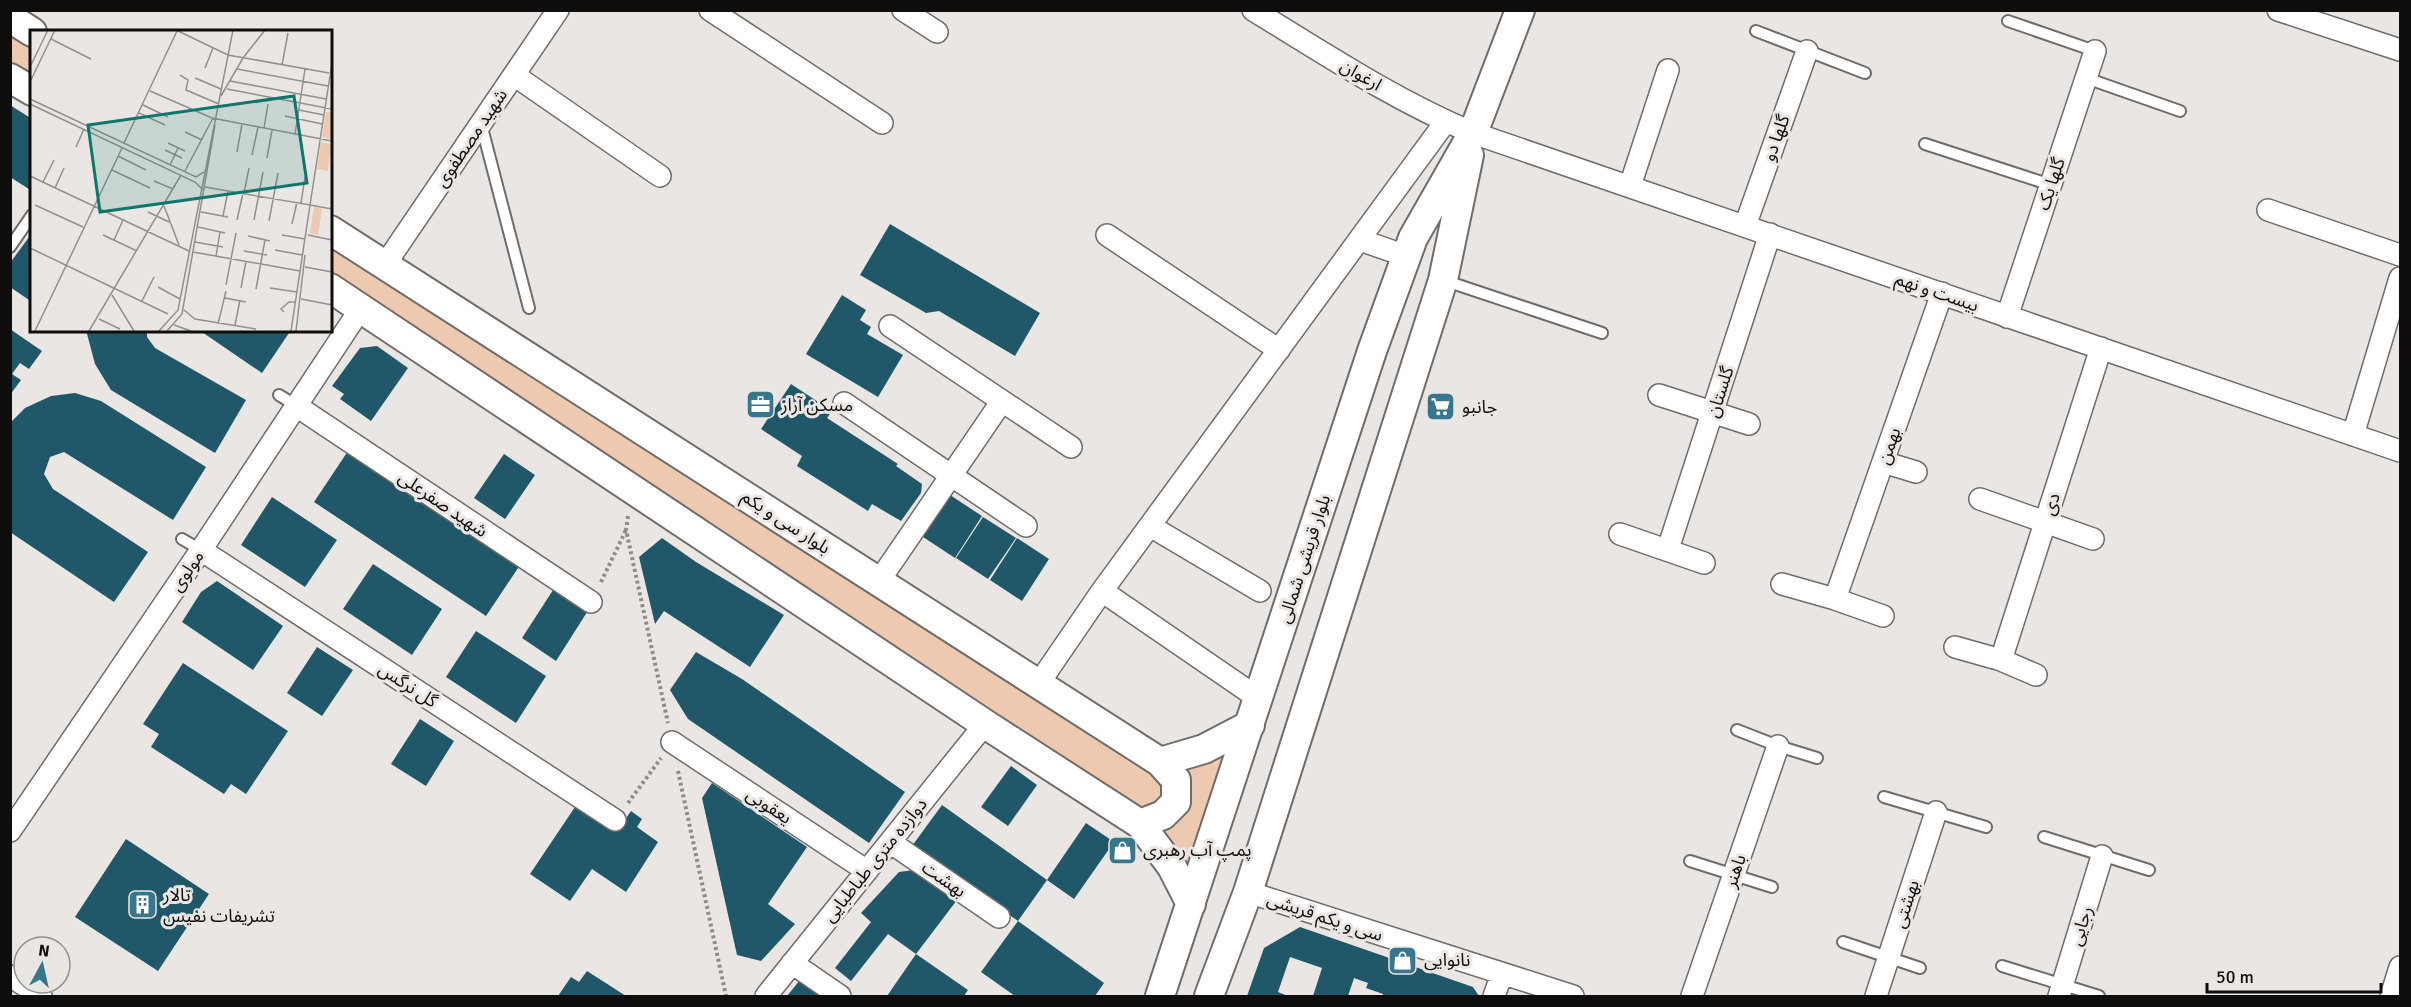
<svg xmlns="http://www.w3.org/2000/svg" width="2411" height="1007" viewBox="0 0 2411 1007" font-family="Signika,'Noto Sans Arabic',sans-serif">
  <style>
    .green { fill: #edc9b0 }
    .building { fill: #215869 }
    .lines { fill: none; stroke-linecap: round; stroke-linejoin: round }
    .lane-casing { stroke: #706c6a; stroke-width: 14 }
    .street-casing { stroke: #706c6a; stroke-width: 24 }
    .secondary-casing { stroke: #706c6a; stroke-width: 32 }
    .path { stroke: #8f8d8a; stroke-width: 4; stroke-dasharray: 3 3; stroke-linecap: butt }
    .lane { stroke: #fff; stroke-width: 10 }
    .street { stroke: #fff; stroke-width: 21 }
    .secondary { stroke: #fff; stroke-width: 28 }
    .labels { text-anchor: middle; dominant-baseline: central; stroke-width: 6; stroke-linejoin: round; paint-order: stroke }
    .street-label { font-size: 18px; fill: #0f0e0d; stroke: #eae6e3 }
    .poi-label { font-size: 18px; fill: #0f0e0d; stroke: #eae6e3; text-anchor: start }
    .inset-road { fill: none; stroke: #92908d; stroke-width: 1.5 }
    .view { fill: #0f766e; fill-opacity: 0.15; stroke: #0f766e; stroke-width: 3 }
    .inset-edge { fill: none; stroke: #0f0e0d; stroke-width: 3 }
  </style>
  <rect width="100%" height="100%" fill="#eae6e3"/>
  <path class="green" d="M10 25 31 39V86L11 72Z
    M330 236 1163 780 1162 797 1153 806H1136L330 282Z
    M1237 740 1189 886 1152 828 1173 766Z"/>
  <path class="building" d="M10 105 32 119V191L10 177Z
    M890 224 1040 313 1015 356 939 311 926 313 860 275Z
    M32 233V302L10 287V263Z
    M842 295 866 310 860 320 871 327 867 334 903 355 878 397 806 354Z
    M10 329 42 351 29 369 20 363 12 374 21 380 10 395Z
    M86 330H147V337L155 348 246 400 215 453 111 390 95 364Z
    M199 330H291L262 373Z
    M377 346 408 368 371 421 340 399 344 394 332 386 360 348Z
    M791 384 832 411 827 418 898 464 896 466 922 484 921 493 901 521 872 504 868 511 797 466 802 456 761 429Z
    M75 393 101 401 206 467 173 520 64 452 50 457 44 474 53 489 148 552 114 602 10 532V423L25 408 51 396Z
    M348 451 520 565 486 616 314 502Z
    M504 454 535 475 505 519 474 498Z
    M950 495 982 516 955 558 923 537Z
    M272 497 337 540 305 587 241 545Z
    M983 517 1016 538 988 579 956 558Z
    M662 538 696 562 784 615 750 667 664 611 655 624 639 557Z
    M1017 538 1049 559 1022 601 990 580Z
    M373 564 442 609 412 655 343 609Z
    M217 581 283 626 253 670 182 622 201 592Z
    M555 587 589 609 556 661 522 638Z
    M476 631 546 676 516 723 446 677Z
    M317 647 353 670 322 716 287 693Z
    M696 652 742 679 905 792 869 843 688 719 670 690Z
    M183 663 288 731 246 794 231 784 224 794 151 747 159 734 143 724Z
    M420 719 454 741 426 786 391 764Z
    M1011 766 1037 785 1008 826 981 807Z
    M712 783 807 847 768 904 795 924 761 961 737 955 702 798Z
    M577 804 617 831 631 811 642 819 637 827 658 842 626 892 592 869 570 901 530 874Z
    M942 805 1047 880 1018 921 912 846Z
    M1086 823 1114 842 1074 899 1047 880Z
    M126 839 209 894 158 971 75 917Z
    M914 870 957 900 916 954 888 934 851 981 835 968 871 922 861 913 899 872Z
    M1018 921 1104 983 1095 996H1015L981 972Z
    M1300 927 1473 987 1479 996H1383V994L1366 988 1368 983 1354 978 1348 996H1313L1322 968 1290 957 1278 992 1288 996H1247L1264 948Z
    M916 954 968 990 964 996H887Z
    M587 971 626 996H558L571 977 579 982Z
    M800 980 815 992 822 996H787Z"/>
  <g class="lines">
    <defs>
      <path id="lane" d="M2008 21 2095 51
        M1756 31 1865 73
        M2086 78 2180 111
        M481 124 529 308
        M1925 144 2051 185
        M10 247 32 215
        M1443 280 1602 333
        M279 395 295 405
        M182 539 201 550
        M1737 730 1778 746 1817 758
        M1884 797 1986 827
        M2044 837 2149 870
        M1690 861 1772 887
        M1843 942 1920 968
        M2002 966 2099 996"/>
      <path id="street" d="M710 10 882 123
        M903 10 937 32
        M1253 10C1325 54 1396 101 1473 133L2400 451
        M2278 10 2400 50
        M514 75 660 176
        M1630 186 1668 70
        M2268 210 2400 255
        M1745 226 1807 51
        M1107 235 1279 350
        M1360 240 1406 256
        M384 266 558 10
        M2007 317 2095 51
        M890 326 1071 447
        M1659 395 1749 424
        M844 403 1026 526
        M295 405 591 602
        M2353 435 2400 278
        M1883 462 1916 472
        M1980 499 2093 539
        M1150 526 1260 591
        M1620 534 1704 563
        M1668 549 1770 234
        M201 550 615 820
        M879 581 1002 401
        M1782 584 1835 599 1883 616
        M1102 591 1258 698
        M1835 599 1942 293
        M1955 647 2001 660 2036 675
        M2001 660 2101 348
        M1039 683 1102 591 1446 121
        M672 742 867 871
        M10 831 201 550 361 308
        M890 842 999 917
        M1248 892 1573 996
        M792 963 840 996
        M10 976 41 996
        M766 996 985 724
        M1494 996 1502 974
        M1692 996 1778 746
        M1876 996 1936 812
        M2059 996 2102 856
        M2391 996 2400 967"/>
      <path id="secondary" d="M10 18 32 32
        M10 78 32 91
        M330 230 1160 762 1204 749 1250 725
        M330 288 985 724 1140 824 1172 867 1191 904
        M1140 824 1163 815 1176 802V780L1160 762
        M1160 996 1372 351 1413 238 1473 133 1520 10
        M1209 996 1248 892 1443 280 1469 155"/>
    </defs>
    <use href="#lane" class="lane-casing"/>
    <use href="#street" class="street-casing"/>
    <use href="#secondary" class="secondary-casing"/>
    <path class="path" d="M628 516 626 530 668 723
      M601 582 626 530
      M678 771 726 996
      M628 803 661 758"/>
    <use href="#lane" class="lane"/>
    <use href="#street" class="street"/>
    <use href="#secondary" class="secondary"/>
  </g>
  <defs>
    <symbol id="office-square" viewBox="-11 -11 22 22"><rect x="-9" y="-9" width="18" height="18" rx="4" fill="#37768b" stroke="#eae6e3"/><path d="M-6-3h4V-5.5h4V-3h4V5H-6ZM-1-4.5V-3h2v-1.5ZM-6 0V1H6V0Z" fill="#fff"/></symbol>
    <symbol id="supermarket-square" viewBox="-11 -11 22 22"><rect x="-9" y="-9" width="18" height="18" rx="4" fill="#37768b" stroke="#eae6e3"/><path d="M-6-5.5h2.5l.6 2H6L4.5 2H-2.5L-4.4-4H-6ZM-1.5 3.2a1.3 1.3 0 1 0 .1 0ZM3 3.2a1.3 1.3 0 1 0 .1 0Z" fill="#fff"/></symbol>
    <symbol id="shop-square" viewBox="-11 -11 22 22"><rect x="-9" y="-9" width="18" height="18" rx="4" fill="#37768b" stroke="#eae6e3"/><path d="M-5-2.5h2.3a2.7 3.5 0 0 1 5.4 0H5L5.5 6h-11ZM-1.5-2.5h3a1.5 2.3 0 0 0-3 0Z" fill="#fff"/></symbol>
    <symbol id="building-square" viewBox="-11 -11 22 22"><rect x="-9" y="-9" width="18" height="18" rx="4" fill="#37768b" stroke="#eae6e3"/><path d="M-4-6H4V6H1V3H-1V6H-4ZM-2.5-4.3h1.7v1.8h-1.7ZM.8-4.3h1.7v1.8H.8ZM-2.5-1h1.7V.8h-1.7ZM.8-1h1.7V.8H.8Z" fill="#fff"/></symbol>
  </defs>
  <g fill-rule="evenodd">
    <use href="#office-square" x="744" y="388" width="33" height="33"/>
    <use href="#supermarket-square" x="1424" y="390" width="33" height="33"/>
    <use href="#shop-square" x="1106" y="834" width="33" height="33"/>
    <use href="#building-square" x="126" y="888" width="33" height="33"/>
    <use href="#shop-square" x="1386" y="944" width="33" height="33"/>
  </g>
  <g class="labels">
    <g class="street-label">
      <text transform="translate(1361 75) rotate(30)">ارغوان</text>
      <text transform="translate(471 138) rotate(-56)">شهید مصطفوی</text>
      <text transform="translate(1776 138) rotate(-70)">گلها دو</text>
      <text transform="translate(2051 184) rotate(-72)">گلها یک</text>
      <text transform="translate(1937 292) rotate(19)">بیست و نهم</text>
      <text transform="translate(1720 392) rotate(-72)">گلستان</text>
      <text transform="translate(1889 446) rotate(-71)">بهمن</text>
      <text transform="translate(443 504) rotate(34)">شهید صفرعلی</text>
      <text transform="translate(2051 504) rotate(-72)">دی</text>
      <text transform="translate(786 522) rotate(33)">بلوار سی و یکم</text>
      <text transform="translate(1304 559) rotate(-72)">بلوار قریشی شمالی</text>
      <text transform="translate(187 571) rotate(-56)">مولوی</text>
      <text transform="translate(408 685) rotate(33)">گل نرگس</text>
      <text transform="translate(769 806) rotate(33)">یعقوبی</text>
      <text transform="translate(875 860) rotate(-51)">دوازده متری طباطبایی</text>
      <text transform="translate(1735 871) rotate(-71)">باهنر</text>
      <text transform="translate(944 879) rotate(35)">بهشت</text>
      <text transform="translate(1906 904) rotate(-72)">بهشتی</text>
      <text transform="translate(1325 917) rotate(18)">سی و یکم قریشی</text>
      <text transform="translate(2081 926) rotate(-73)">رجایی</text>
    </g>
    <g class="poi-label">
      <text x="781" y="405">مسکن آراز</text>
      <text x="1462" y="407">جانبو</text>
      <text x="1143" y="850">پمپ آب رهبری</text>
      <text x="163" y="895">تالار<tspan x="163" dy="21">تشریفات نفیس</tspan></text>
      <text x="1424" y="960">نانوایی</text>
    </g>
  </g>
  <g transform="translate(30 30)">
    <rect width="302" height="302" fill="#eae6e3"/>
    <path d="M296 82H301V109L292 107ZM291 112 301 114 298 141 287 139ZM284 177 292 179 288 205 280 203Z" fill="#edc9b0"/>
    <path class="inset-road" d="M146 0 198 25 299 43M21 9 61 29M252 35 258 3M0 37 18 0M175 38 183 18M207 39 298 56M150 45 158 50 156 60 189 74M165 48 191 59M200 51 296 69M0 52 25 0M197 59 302 79M120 61 182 88 302 111M191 66 213 28 235 0M0 69 166 147 174 142M0 74 165 152 171 158M113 75 138 87M269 80 294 85M109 83 135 95M255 86 292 94M234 98 238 74M155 102 172 110M265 104 275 39M94 113 147 1M138 113 155 121M46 117 54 99M135 120 152 128M207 122 212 94M222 125 228 97M88 126 116 140M237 128 242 100M140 135 148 118M82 140 120 158M155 141 183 88M0 146 159 221M124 151 143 159M13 152 24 130M175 157 280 175 302 33M25 158 34 138M214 163 219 138M271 173 275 147M5 175 53 197M280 175 302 179M134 176 149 215M118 182 139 192M171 182 198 187M193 186 198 161M207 190 213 163M224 190 233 142M239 191 248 143M262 194 267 172M168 197 195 203M73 205 107 221M252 205 275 209M278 205 302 210M218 206 240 211M84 210 93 190M165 212 193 217M0 218 138 284M245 220 272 225M214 221 237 225M163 222 270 241M186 226 190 202M275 237 302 242M196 255 206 203M128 257 150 269M211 258 216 231M240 258 267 262M226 259 235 210M82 265 104 301M195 268 216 272M271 269 302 275M112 271 124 247M154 280 165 289 226 299M254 282 251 279 259 272H265M69 289 90 299M188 294 196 261M144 295 161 301M205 295 210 270M5 301 92 118M59 301 151 145M129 301 148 280 203 0M137 301 152 284 185 95M261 301 280 175M266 301 275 225"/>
    <path class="view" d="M264 66 277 153 70 182 58 95Z"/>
    <rect width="302" height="302" class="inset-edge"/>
  </g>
  <rect width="2411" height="1007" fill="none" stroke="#0f0e0d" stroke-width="24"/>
  <g transform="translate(42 965) rotate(8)"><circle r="28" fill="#eae6e3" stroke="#92908d" stroke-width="1.5"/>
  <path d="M0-4.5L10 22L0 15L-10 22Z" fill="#37768b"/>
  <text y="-9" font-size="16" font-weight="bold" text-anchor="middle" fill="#0f0e0d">N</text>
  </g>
  <path d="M2207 983v9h174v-9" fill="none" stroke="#0f0e0d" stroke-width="3"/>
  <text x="2216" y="983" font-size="18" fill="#0f0e0d" stroke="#eae6e3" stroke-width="4.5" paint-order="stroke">50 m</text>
</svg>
